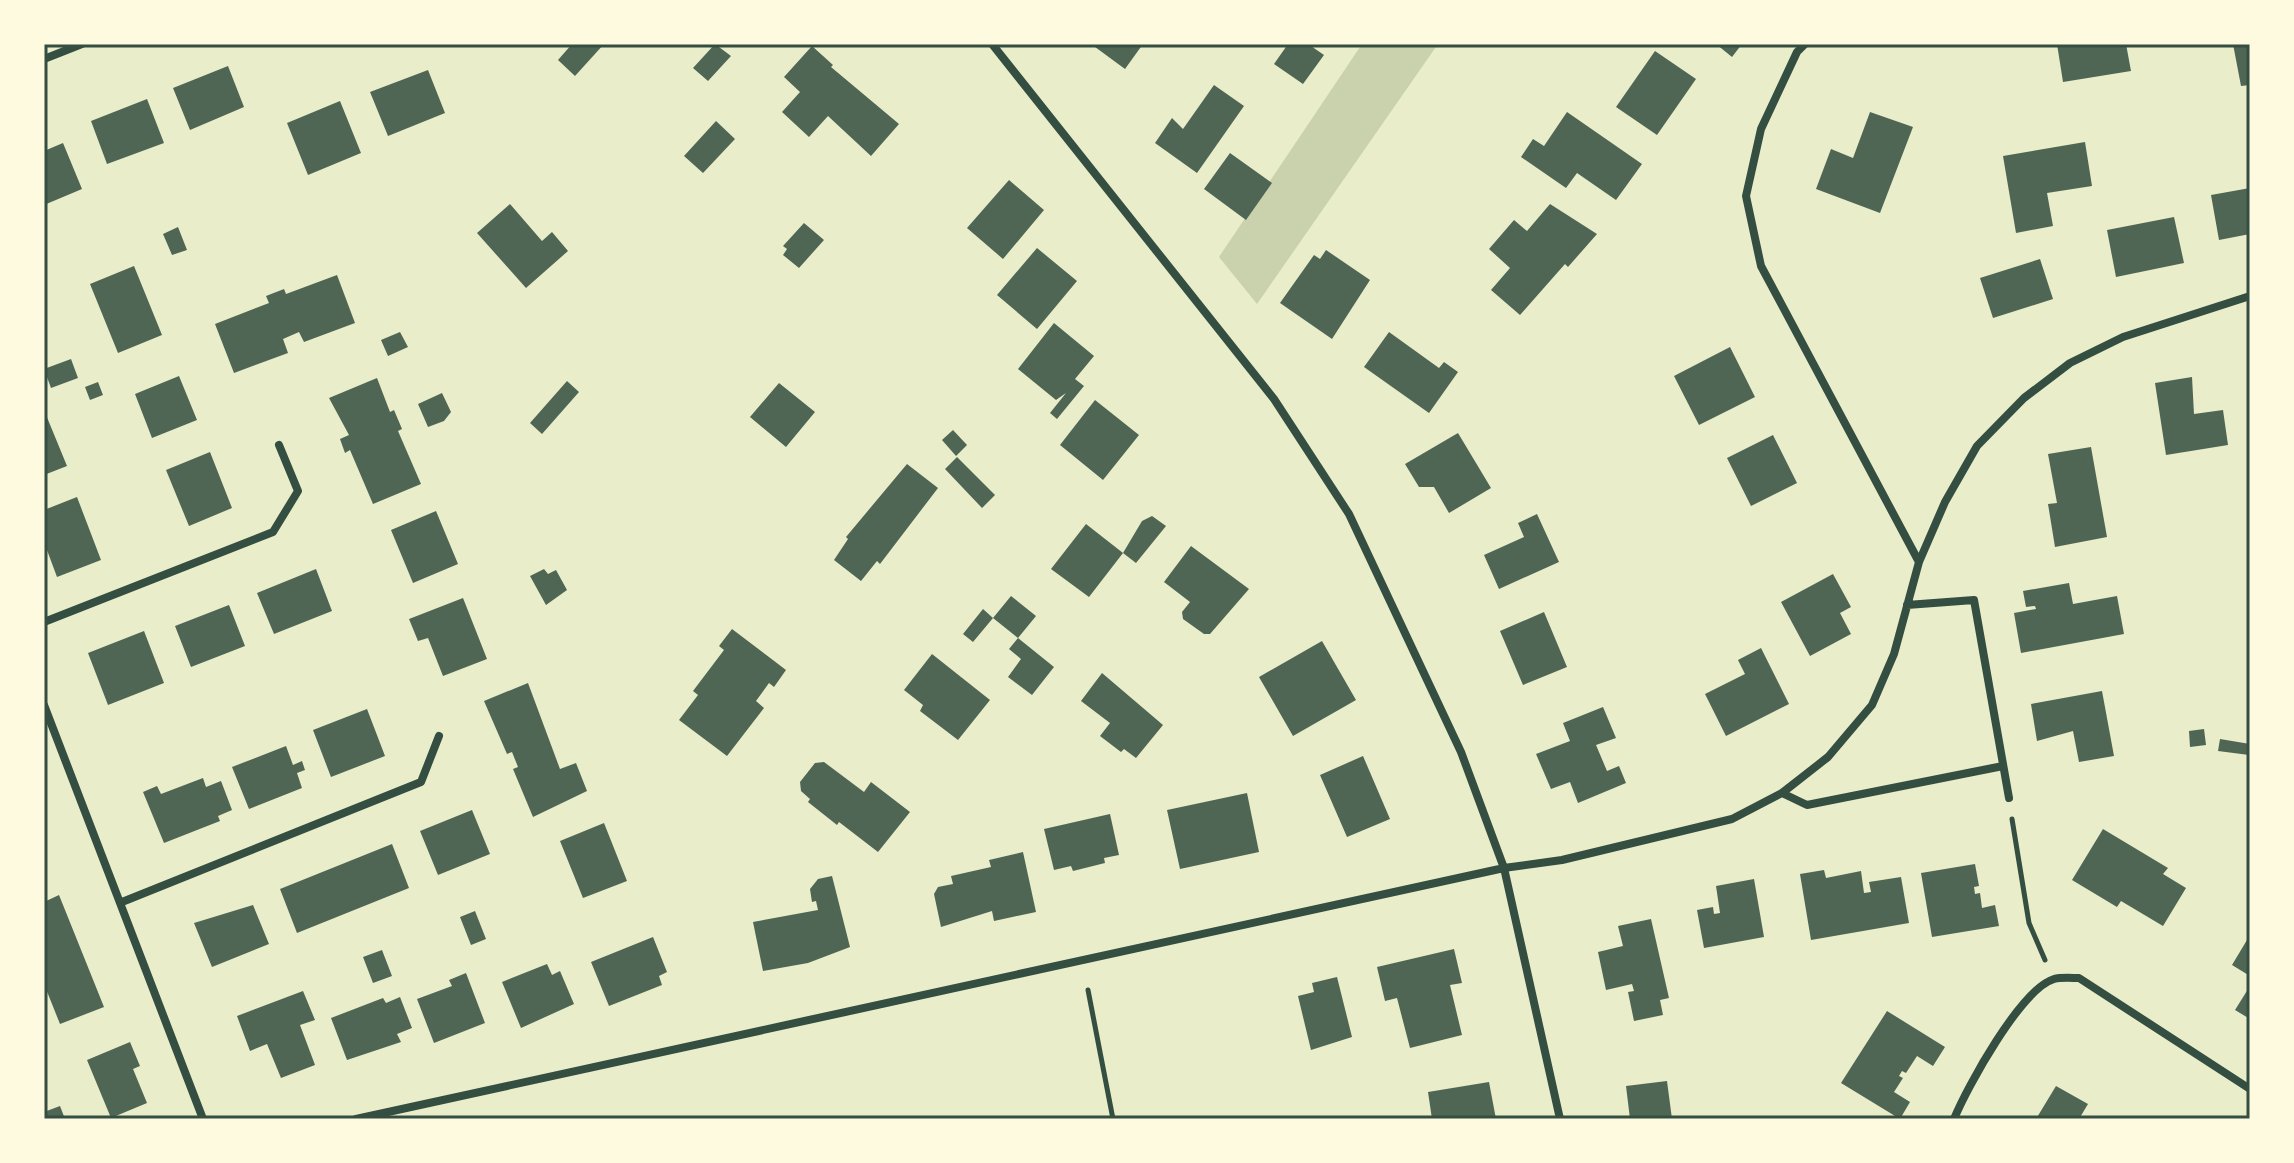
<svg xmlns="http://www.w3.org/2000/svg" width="2294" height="1163" viewBox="0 0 2294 1163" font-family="'Work Sans',sans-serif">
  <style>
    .green { fill: #cad2ad }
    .building { fill: #4f6655 }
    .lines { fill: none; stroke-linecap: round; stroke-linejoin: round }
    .path { stroke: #344e41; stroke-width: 5 }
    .minor { stroke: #344e41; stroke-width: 8 }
    .neatline { fill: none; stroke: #344e41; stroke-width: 3 }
  </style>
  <rect width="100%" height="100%" fill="#e9edc9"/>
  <path class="green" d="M1362 44H1438L1257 304 1219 257Z"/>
  <path class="building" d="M572 44H604L575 76 558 60Z
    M715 44 731 56 708 81 693 68Z
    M1091 44H1143L1125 69Z
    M1288 44H1308L1324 55 1303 84 1274 64Z
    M1716 44H1742L1732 57Z
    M2057 44H2126L2131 71 2063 82Z
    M2233 44H2250V85L2241 86Z
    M812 46 833 65 831 67 899 124 871 156 828 116 809 137 782 112 800 92 784 77Z
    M1655 51 1696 79 1657 135 1616 107Z
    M228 66 244 107 190 130 173 88Z
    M428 70 445 113 388 136 370 92Z
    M1214 85 1244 106 1197 173 1155 143 1172 118 1183 129Z
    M147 99 164 143 107 164 91 121Z
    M340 101 361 153 308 175 287 123Z
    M1567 112 1642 164 1616 200 1577 173 1566 188 1521 157 1533 139 1544 146Z
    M1870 112 1913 127 1880 213 1816 189 1831 149 1853 158Z
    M716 121 735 139 703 173 684 156Z
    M2085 142 2092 186 2047 193 2053 226 2016 233 2003 156Z
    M63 143 82 189 44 205V151Z
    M1230 153 1272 183 1246 220 1204 189Z
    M1009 180 1044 210 1003 259 967 228Z
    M2250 188V234L2219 240 2211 195Z
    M510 204 542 241 552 232 568 251 526 288 477 233Z
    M1550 204 1597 234 1568 267 1565 264 1520 315 1491 290 1510 268 1489 249 1514 220 1527 231Z
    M2174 217 2184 263 2116 277 2107 230Z
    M804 223 824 240 799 268 783 255 787 249 783 246Z
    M178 227 187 250 172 255 163 234Z
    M1037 248 1077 281 1037 329 997 295Z
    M1326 250 1370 280 1332 339 1280 303 1314 255 1320 259Z
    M2040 259 2053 299 1993 318 1980 278Z
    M134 266 162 335 118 353 90 284Z
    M337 275 355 323 304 342 299 332 283 339 288 353 234 373 215 324 269 303 266 296 284 289 286 294Z
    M1054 323 1094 356 1075 379 1084 386 1057 419 1050 413 1066 393 1056 400 1018 369Z
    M400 332 408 347 388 356 381 340Z
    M1389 332 1439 368 1444 362 1458 372 1429 413 1364 367Z
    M1730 347 1755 397 1699 425 1674 376Z
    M71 359 78 378 51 388 44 369Z
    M179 376 197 420 152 438 135 394Z
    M2192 377 2194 414 2223 410 2228 445 2166 455 2155 383Z
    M377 378 390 412 394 410 402 429 398 431 421 484 373 504 350 450 345 453 340 439 349 435 329 398Z
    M567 381 579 392 542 434 530 423Z
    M98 382 103 395 90 400 85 387Z
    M779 383 815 412 786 447 750 417Z
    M442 393 451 412 444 421 428 427 418 404Z
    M1095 400 1139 435 1103 480 1060 445Z
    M44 410 67 466 44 475Z
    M953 430 967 445 956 456 942 440Z
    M1458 433 1491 488 1449 513 1434 487H1419L1405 464Z
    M1773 435 1797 483 1751 506 1727 458Z
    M2091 447 2107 537 2055 547 2048 504 2057 503 2048 454Z
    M210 452 232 508 189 526 166 470Z
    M957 457 995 495 982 508 945 469Z
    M907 464 938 488 880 564 877 561 861 581 834 560 848 539 846 537Z
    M77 497 101 560 57 577 44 542V510Z
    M436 511 458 564 413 583 391 530Z
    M1537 514 1559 562 1499 589 1484 555 1524 537 1518 523Z
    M1152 516 1166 526 1136 563 1123 553 1142 521Z
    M1086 524 1123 553 1089 597 1051 569Z
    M1191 546 1249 589 1210 634H1204L1183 619 1182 612 1190 602 1164 582Z
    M316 569 332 611 274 634 257 593Z
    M544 569 548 574 556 570 567 590 546 605 530 576Z
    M1833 574 1851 607 1840 613 1851 634 1810 656 1781 602Z
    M2069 583 2073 604 2117 596 2124 634 2021 653 2014 613 2036 609 2035 606 2026 607 2023 591Z
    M1011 596 1036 616 1018 638 993 618Z
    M463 598 487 659 443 676 428 638 418 641 409 619Z
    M229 605 245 646 191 667 175 626Z
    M983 609 993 618 973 642 963 634Z
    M1544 612 1567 667 1523 685 1500 631Z
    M732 629 786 670 774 687 769 683 756 701 764 708 727 756 679 720 698 695 693 691 724 650 719 646Z
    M144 631 164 683 108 705 88 653Z
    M1018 638 1054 667 1032 695 1008 677 1021 659 1009 649Z
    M1322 641 1356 700 1293 736 1259 677Z
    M1761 648 1789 704 1726 736 1705 694 1745 674 1738 660Z
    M932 654 990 700 958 740 920 711 923 705 904 690Z
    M1102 673 1163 725 1136 758 1124 749 1121 752 1100 736 1110 723 1081 701Z
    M528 683 560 769 576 763 587 791 533 817 513 769 518 767 512 752 507 754 484 701Z
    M2102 691 2114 756 2079 762 2073 731 2037 741 2031 704Z
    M1603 707 1616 738 1596 745 1607 771 1619 766 1626 783 1578 803 1570 782 1551 789 1536 754 1570 741 1563 723Z
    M367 709 385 756 331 777 313 730Z
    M2204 729 2206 745 2190 747 2189 731Z
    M2220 739 2250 744 2249 755 2218 751Z
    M286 746 293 765 302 761 305 770 297 773 302 788 249 809 232 767Z
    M1363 756 1390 819 1347 837 1320 775Z
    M824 762 864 792 871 782 910 812 878 852 839 822 837 825 808 802 810 799 801 791 800 782 815 763Z
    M203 778 206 787 221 781 232 810 218 816 220 821 164 843 143 792 157 786 161 794Z
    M1247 793 1259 852 1180 869 1167 810Z
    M472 810 490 854 438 875 420 831Z
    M1110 814 1119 855 1104 858 1105 863 1073 871 1071 866 1054 870 1044 829Z
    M604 823 627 881 583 898 560 841Z
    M2103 829 2168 868 2163 874 2186 888 2163 926 2121 901 2117 907 2072 880Z
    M392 844 409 888 297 933 280 889Z
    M1023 852 1036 912 994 921 992 911 941 927 934 894 938 887 953 884 951 876 991 867 989 860Z
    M1975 864 1979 886 1974 887 1975 894 1980 893 1982 908 1995 905 1999 926 1932 937 1921 873Z
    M1824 870 1826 878 1861 871 1864 893 1871 892 1869 882 1901 877 1909 923 1811 940 1800 874Z
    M832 876 850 947 808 963 763 971 753 922 818 910 816 901 812 902 810 889 818 879Z
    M1754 879 1764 937 1704 948 1697 910 1713 907 1714 914 1720 913 1716 886Z
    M59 895 104 1007 60 1024 44 984V902Z
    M253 905 269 944 212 967 194 923Z
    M475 911 486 939 471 945 460 917Z
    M1651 919 1669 998 1660 1000 1663 1015 1634 1021 1628 992 1634 991 1632 984 1606 990 1598 952 1623 946 1618 926Z
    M2250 935V976L2232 965Z
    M653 937 667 972 659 976 662 985 609 1006 591 962Z
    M1454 949 1462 983 1450 985 1462 1035 1410 1048 1397 998 1385 1001 1377 967Z
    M382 950 392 976 373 983 363 957Z
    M547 964 552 975 560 971 574 1004 521 1028 502 982Z
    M466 973 485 1023 434 1043 417 999 452 986 449 980Z
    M1337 977 1352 1037 1311 1050 1298 996 1314 992 1312 983Z
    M2250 986V1019L2235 1010Z
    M303 991 315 1020 300 1025 315 1065 281 1078 267 1044 250 1051 237 1016Z
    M400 997 412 1028 397 1034 401 1042 347 1060 331 1018 383 998 386 1003Z
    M1887 1011 1945 1047 1933 1066 1917 1056 1906 1073 1902 1071 1899 1076 1903 1078 1894 1092 1910 1102 1900 1119 1841 1083Z
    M130 1042 140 1066 133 1069 147 1103 111 1118 87 1060Z
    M1667 1081 1672 1119H1630L1626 1086Z
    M1489 1082 1496 1119H1432L1428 1092Z
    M2056 1086 2088 1104 2079 1119H2036Z
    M60 1106 65 1119H45L44 1112Z"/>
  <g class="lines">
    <path class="path" d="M2012 819 2029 923 2045 960
      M1088 990 1113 1119"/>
    <path class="minor" d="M992 44 1274 399 1349 514 1461 752 1504 868 1560 1119
      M1805 44 1797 52 1761 129 1746 196 1761 266 1919 562
      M44 59 82 44
      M1907 605 1974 600 2009 798
      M44 622 273 532 298 491 279 445
      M44 705 203 1119
      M1782 793 1807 805 2003 766
      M122 902 421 782 439 736
      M356 1119 1504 868 1562 860 1732 819 1782 793 1828 757 1872 705 1894 654 1919 562 1945 502 1977 446 2024 398 2070 363 2123 337 2250 296
      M1954 1119C1967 1087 2021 989 2054 979 2061 977 2072 978 2079 978L2250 1089"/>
  </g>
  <rect width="2294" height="1163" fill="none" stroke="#fefae0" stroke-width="92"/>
  <rect x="46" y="46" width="2202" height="1071" class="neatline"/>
</svg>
